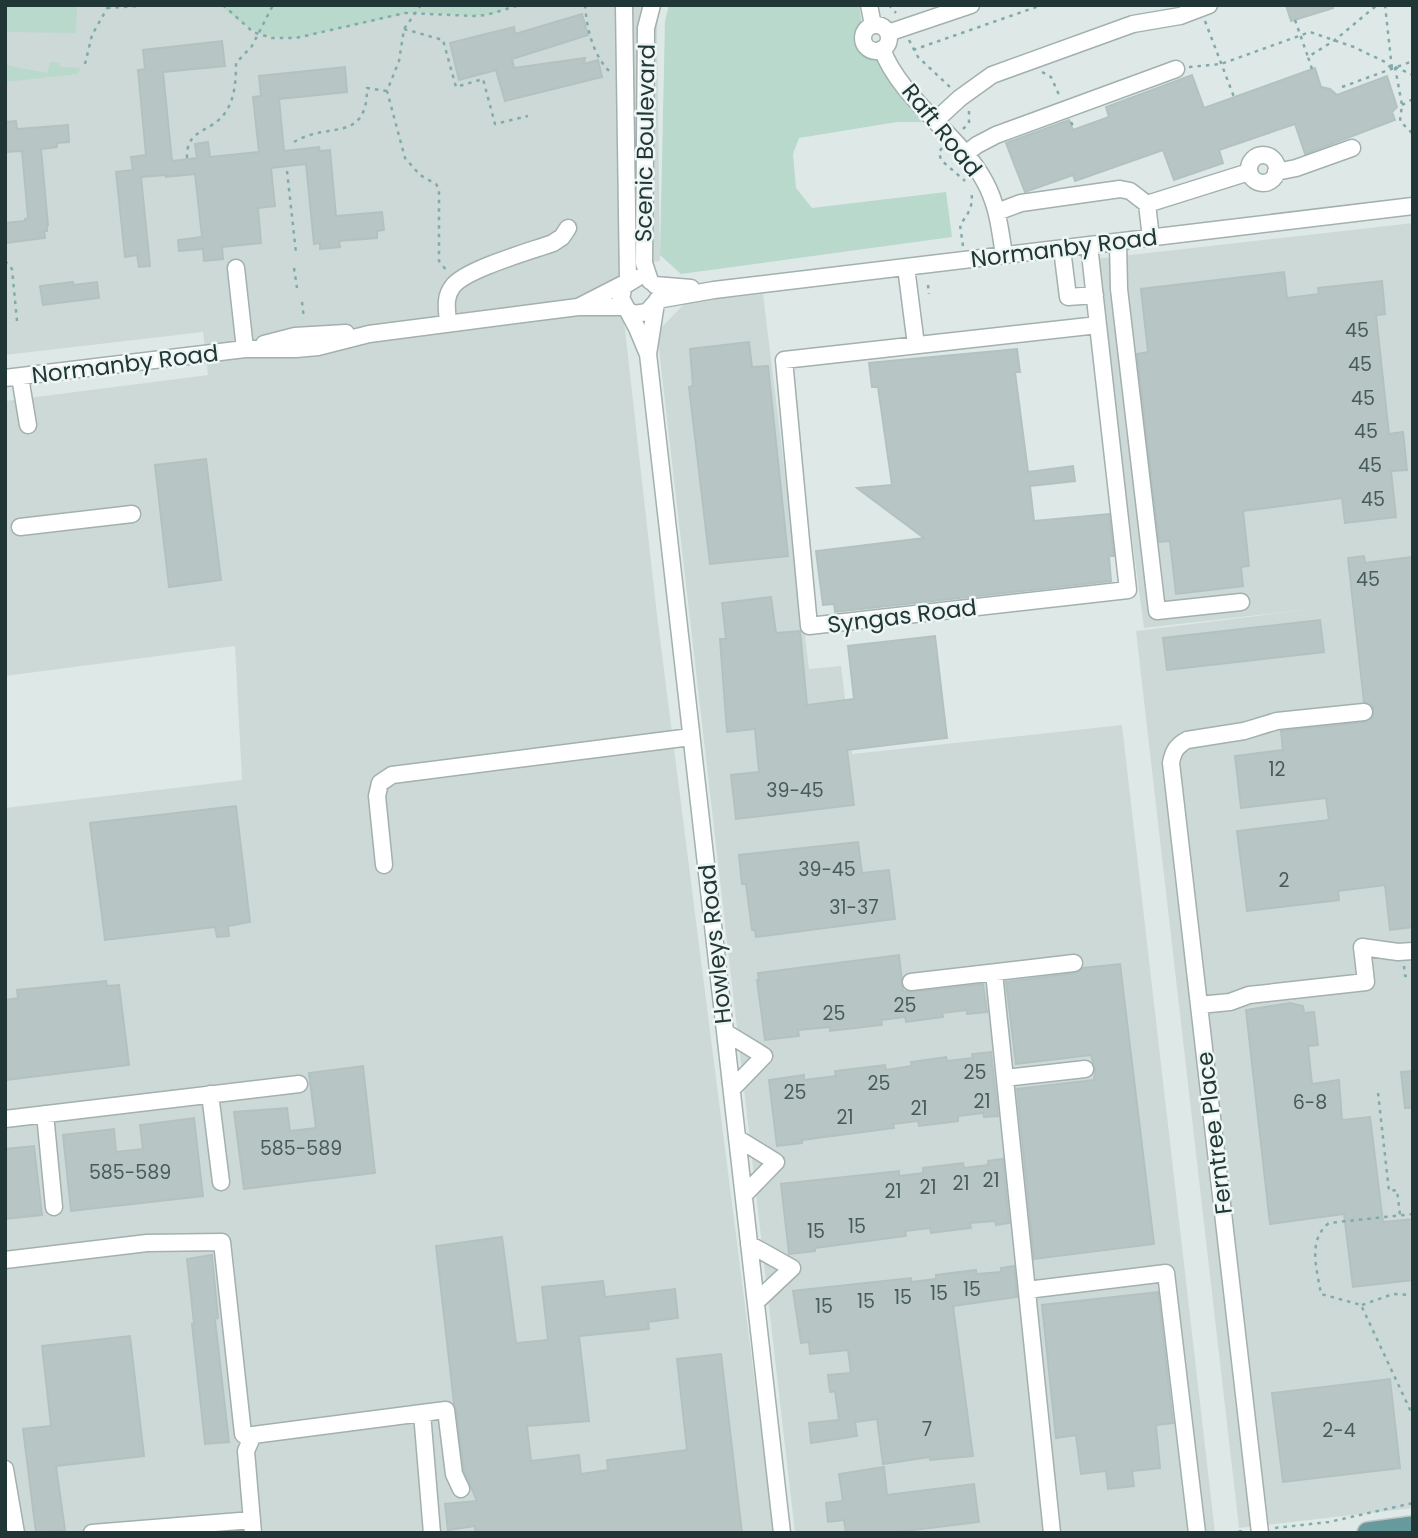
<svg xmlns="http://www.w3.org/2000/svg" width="1418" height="1538" viewBox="0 0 1418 1538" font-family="Poppins,sans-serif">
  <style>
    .built { fill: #cdd9d7 }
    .green { fill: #b8d9cb }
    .building { fill: #b7c6c4; stroke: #b2c2c0; stroke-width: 2 }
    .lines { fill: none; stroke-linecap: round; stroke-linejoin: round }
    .minor-casing { stroke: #a2b0af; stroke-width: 19 }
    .major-casing { stroke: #bcc3c3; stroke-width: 24 }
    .path { stroke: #81abaa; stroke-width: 2.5; stroke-dasharray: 3.5 5; stroke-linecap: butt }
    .minor { stroke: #fff; stroke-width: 16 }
    .major { stroke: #669a9c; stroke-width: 21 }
    .labels { text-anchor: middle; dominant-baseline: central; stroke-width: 5; stroke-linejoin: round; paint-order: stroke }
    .number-label { font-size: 19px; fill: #465b5a }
    .street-label { font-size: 23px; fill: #213737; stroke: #eef6f4 }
  </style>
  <rect width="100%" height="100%" fill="#dee9e7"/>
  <path class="built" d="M5 5H659L657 32 660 261 618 267 657 615 774 1533H5V808L242 780 235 646 5 676V401L208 375 203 332 5 355Z
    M1413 223V1508L1239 1528 1136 631 1303 610 1144 628 1095 259Z
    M763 294 809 669 841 666 852 754 1122 725 1215 1533H795L657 332 686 302Z"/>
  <path class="green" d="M7 5H77L76 33 7 32Z
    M220 5H515L494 13 474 16 414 12 296 38C257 39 248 27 220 5Z
    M669 5H859L862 24 857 33V43L864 52 877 60 896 89 923 122H897L799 138 793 154 796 188 812 208 946 192 952 237 681 274 660 255 665 21Z
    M50 62 59 63 60 67 81 68 77 74 5 82V65L47 73Z"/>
  <path class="building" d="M1286 5H1332L1333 8 1291 21Z
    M582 14 588 35 512 59 514 68 585 58 584 64 598 60 602 77 505 101 496 70 459 80 450 43 514 27 515 34Z
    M222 41 225 66 163 72 172 161 197 158 195 144 208 142 210 157 259 152 253 97 261 96 259 76 345 67 347 92 279 99 284 151 319 147 320 151 330 150 336 216 382 212 384 230 377 231V238L339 241 340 247 320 249V243L314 244 306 164 271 168 275 206 258 208 261 243 222 247 223 259 204 261 203 249 179 251 178 240 202 237 195 174 166 177V175L141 177 150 266 139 267 137 255 125 257 116 172 133 170 131 157 146 155 138 70 145 69 143 50Z
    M1315 68 1321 87 1330 89 1337 95 1387 76 1397 107 1392 112 1395 120 1305 154 1295 124 1219 150 1223 163 1174 180 1163 150 1075 181 1073 175 1025 192 1006 143 1069 120 1073 130 1109 117 1106 107 1192 75 1204 108Z
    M16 121 17 129 68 125 69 142 57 143V147L41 149 48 225H47V231H44L45 238 5 243V223L25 221V219L28 218 22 151 5 152V122Z
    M1284 272 1287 298 1319 294 1318 288 1382 281 1385 314 1376 315 1389 434 1403 432 1407 470 1391 471 1396 517 1345 523 1342 498 1243 511 1249 566 1241 567 1243 586 1176 594 1170 541 1159 542 1137 354 1148 352 1141 289Z
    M73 282V285L97 282 99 298 43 305 40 286Z
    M749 342 752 367 768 366 788 556 710 564 689 387 693 386 690 349Z
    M1017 349 1020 372H1015L1028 472 1073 466 1075 481 1030 486 1034 521 1109 514 1114 556H1109L1111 581 835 612 834 604 823 605 816 551 924 538 857 488 892 485 878 387H872L869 363Z
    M206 459 221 580 169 587 155 465Z
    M1364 556 1365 563 1413 557V927L1390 930 1385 885 1338 891 1339 900 1247 911 1237 831 1329 820 1326 798 1241 808 1235 756 1283 750 1281 731 1365 722 1373 717V706L1364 702 1348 558Z
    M771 597 776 633 800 631 807 705 854 699 848 646 935 636 947 738 847 750 854 805 736 819 731 775 759 772 755 729 727 732 720 639H726L722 603Z
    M1320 620 1324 652 1167 670 1163 638Z
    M236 806 250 922 228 926 229 936 217 937 215 927 105 940 90 823Z
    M858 842 862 873 889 870 895 919 756 937 755 930H752L746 884H742L739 855Z
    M899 955 903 991 912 992 983 984 987 1012 967 1014V1010L942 1013 943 1017 906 1022 905 1017 881 1020 882 1025 830 1031V1027L798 1030 799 1036 765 1040 757 980H759L758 973Z
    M1120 964 1154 1244 1034 1259 1017 1089 1094 1080 1095 1069 1091 1055 1016 1064 1006 982 1075 973 1083 968Z
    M106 981 107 986 119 985 129 1065 5 1080V1000L18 998 17 990Z
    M1290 1003 1303 1006 1304 1013 1314 1012 1318 1045 1308 1046 1312 1084 1339 1080 1342 1120 1370 1117 1383 1222 1413 1219V1280L1353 1287 1344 1214 1270 1224 1246 1010Z
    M991 1052 998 1116 984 1117 983 1113 958 1116V1121L919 1126 918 1121 893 1124 894 1128 802 1140V1143L777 1146 769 1080 804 1075V1080L836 1076 835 1071 885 1065 886 1070 912 1066 911 1062 946 1057 947 1061 973 1058 972 1054Z
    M363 1066 375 1173 244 1189 234 1112 287 1108 290 1131 316 1128 309 1073Z
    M1413 1071V1108H1405L1401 1072Z
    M194 1118 203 1196 71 1211 63 1135 114 1129 116 1152 143 1149 140 1125Z
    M34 1146 42 1215 5 1219V1149Z
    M1003 1159 1009 1223 996 1225 995 1221 970 1223 971 1228 931 1233 930 1228 905 1231 906 1236 815 1248V1251L789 1254 781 1184 899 1171V1176L923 1173V1168L963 1163 964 1168 988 1165V1161Z
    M502 1237 516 1343 548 1340 542 1287 603 1281 605 1297 675 1289 678 1318 648 1322 649 1329 579 1336 589 1421 527 1426 531 1461 579 1455 581 1474 608 1470 607 1460 687 1450 677 1359 721 1354 742 1533H475V1526L448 1530 445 1504 477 1501 464 1471 456 1409 454 1403 436 1246Z
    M212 1255 218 1318 215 1319 229 1442 205 1444 192 1324H194L187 1259Z
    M1014 1266 1017 1297 953 1306 973 1456 930 1460V1457L883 1464 877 1419 855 1422 857 1436 811 1443 809 1423 839 1420 835 1391 830 1392 828 1375 851 1373 848 1350 810 1354 809 1342 801 1343 793 1291 911 1278V1282L936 1279V1275L976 1270V1274L1001 1272V1268Z
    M1158 1292 1173 1423 1156 1425 1160 1468 1132 1471 1134 1486 1108 1489 1106 1471 1081 1474 1076 1435 1056 1438 1042 1305Z
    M130 1336 144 1456 56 1466 65 1530 36 1533 23 1429 51 1426 42 1346Z
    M1390 1379 1400 1468 1283 1482 1272 1393Z
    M884 1467 887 1495 974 1484 979 1522 888 1533H846L844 1520 828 1522 826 1503 843 1501 839 1474Z"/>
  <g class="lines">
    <defs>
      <path id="minor" d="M624 5 628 281
        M869 5 873 25
        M863 38a13 13 0 1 1 26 0a13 13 0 1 1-26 0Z
        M888 33 971 5
        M882 49C900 99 961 136 985 182 998 206 1000 230 1004 255
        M935 121 960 98 992 75 1133 24 1180 16 1209 5
        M964 155 977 145 996 135 1176 69
        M1249 169a14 14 0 1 1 28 0a14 14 0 1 1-28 0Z
        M1276 172 1296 168 1352 148
        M1147 204 1151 238
        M997 212 1021 203 1120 189 1130 191 1147 204 1249 172
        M1118 242 1119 289 1157 611 1241 602
        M1089 245 1098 325
        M1062 249 1068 297 1095 295
        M906 267 916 345
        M236 268 245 349
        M637 278 624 286 621 298 637 328 647 352
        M650 281 644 263 646 28 652 5
        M655 285 691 288
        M657 300 714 290 1413 206
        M656 303 648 354 782 1533
        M580 306 627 282
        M629 311 634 314 647 312 657 301
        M448 323C447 309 444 297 453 286 466 269 531 251 553 243L562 237 568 228
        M1098 325 1128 590 809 626 784 360Z
        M264 344 295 336 346 333
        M20 377 28 425
        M5 378 245 349H296L318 347 369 334 578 307H624
        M20 527 132 514
        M384 865 377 796 380 783 392 775 691 737
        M994 973 1052 1533
        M911 982 1074 963
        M1199 1005 1230 1002 1249 995 1366 982 1362 947 1398 952 1413 951
        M725 1032 764 1056 732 1089
        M1005 1078 1085 1069
        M210 1094 221 1182
        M45 1114 54 1207
        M5 1119 299 1084
        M737 1138 776 1162 744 1195
        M749 1244 792 1268 756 1302
        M5 1260 147 1243 222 1242 243 1434 249 1439
        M1027 1290 1166 1273 1197 1533
        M422 1413 446 1410 454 1474 461 1489
        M5 1469 16 1533
        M92 1533 252 1520
        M253 1533 246 1451 253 1435 422 1413 432 1533
        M1260 1533 1171 763C1173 752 1176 746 1187 740L1244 731 1277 721 1364 712"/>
      <path id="major" d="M1368 1533 1413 1527"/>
    </defs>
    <use href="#minor" class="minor-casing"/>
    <use href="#major" class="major-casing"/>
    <path class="path" d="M223 5 253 32 272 38H296L405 13 474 16 486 15 520 5
      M421 5 404 29 399 61 387 91 405 158 420 175 436 184 439 189V261L447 271
      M585 5C587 30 593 55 610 72
      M889 5 896 13
      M1385 5 1392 69
      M107 8 154 5
      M1295 20 1308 57
      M1205 21 1234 97
      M404 29 443 40 456 87 483 79 495 124 528 116
      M909 40 918 57 950 87
      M913 50 1042 5
      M85 64 92 35 109 5
      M1189 67 1221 64 1310 32 1354 47 1385 62 1392 69
      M1395 67 1402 105 1400 121 1413 134
      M1395 67 1413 75
      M1312 69 1308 57 1335 40 1377 5
      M1042 72 1051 77 1060 97
      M1342 87 1413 61
      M1402 105 1413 99
      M1071 122 1075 129
      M963 129 969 123V111
      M294 142C328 121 367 144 367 88L387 91
      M942 148 939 152 941 160 965 181
      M187 158C186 128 211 133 225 113 235 99 236 80 236 63L252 46 273 5
      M287 171 296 253
      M963 246 960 225C969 213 974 205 971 190
      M5 261 12 269 17 321
      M294 268 297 288
      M928 285 929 294
      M302 302 304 319
      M1404 966 1405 976 1413 975
      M1378 1093 1389 1191 1397 1190 1400 1215
      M1413 1214 1329 1223C1307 1240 1317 1270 1321 1294L1361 1305 1413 1416
      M1362 1305 1393 1294 1413 1295
      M1275 1528 1329 1522 1413 1503
      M1230 1533 1244 1531"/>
    <use href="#minor" class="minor"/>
    <use href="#major" class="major"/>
  </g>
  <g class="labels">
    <g class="number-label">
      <text x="1357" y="330">45</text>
      <text x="1360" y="364">45</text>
      <text x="1363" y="398">45</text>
      <text x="1366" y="431">45</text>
      <text x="1370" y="465">45</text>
      <text x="1373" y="499">45</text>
      <text x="1368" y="579">45</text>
      <text x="1277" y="769">12</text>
      <text x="795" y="790">39-45</text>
      <text x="827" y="869">39-45</text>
      <text x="1284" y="880">2</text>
      <text x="854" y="907">31-37</text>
      <text x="905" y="1005">25</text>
      <text x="834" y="1013">25</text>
      <text x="975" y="1072">25</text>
      <text x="879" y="1083">25</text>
      <text x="795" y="1092">25</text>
      <text x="982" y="1101">21</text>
      <text x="1310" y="1102">6-8</text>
      <text x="919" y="1108">21</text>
      <text x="845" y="1117">21</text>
      <text x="301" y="1148">585-589</text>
      <text x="130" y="1172">585-589</text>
      <text x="991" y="1180">21</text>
      <text x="961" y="1183">21</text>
      <text x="928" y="1187">21</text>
      <text x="893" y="1191">21</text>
      <text x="857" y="1226">15</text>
      <text x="816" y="1231">15</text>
      <text x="972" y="1289">15</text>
      <text x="939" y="1293">15</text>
      <text x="903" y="1297">15</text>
      <text x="866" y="1301">15</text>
      <text x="824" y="1306">15</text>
      <text x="927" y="1429">7</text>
      <text x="1339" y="1430">2-4</text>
    </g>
    <g class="street-label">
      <text transform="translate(942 130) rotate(51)">Raft Road</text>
      <text transform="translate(645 143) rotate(-89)">Scenic Boulevard</text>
      <text transform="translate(1064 248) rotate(-7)">Normanby Road</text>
      <text transform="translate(125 364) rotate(-7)">Normanby Road</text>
      <text transform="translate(902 616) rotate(-7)">Syngas Road</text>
      <text transform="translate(715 944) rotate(-96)">Howleys Road</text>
      <text transform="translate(1214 1133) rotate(-97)">Ferntree Place</text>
    </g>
  </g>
  <rect width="1418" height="1538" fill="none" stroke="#213737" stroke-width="14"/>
</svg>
